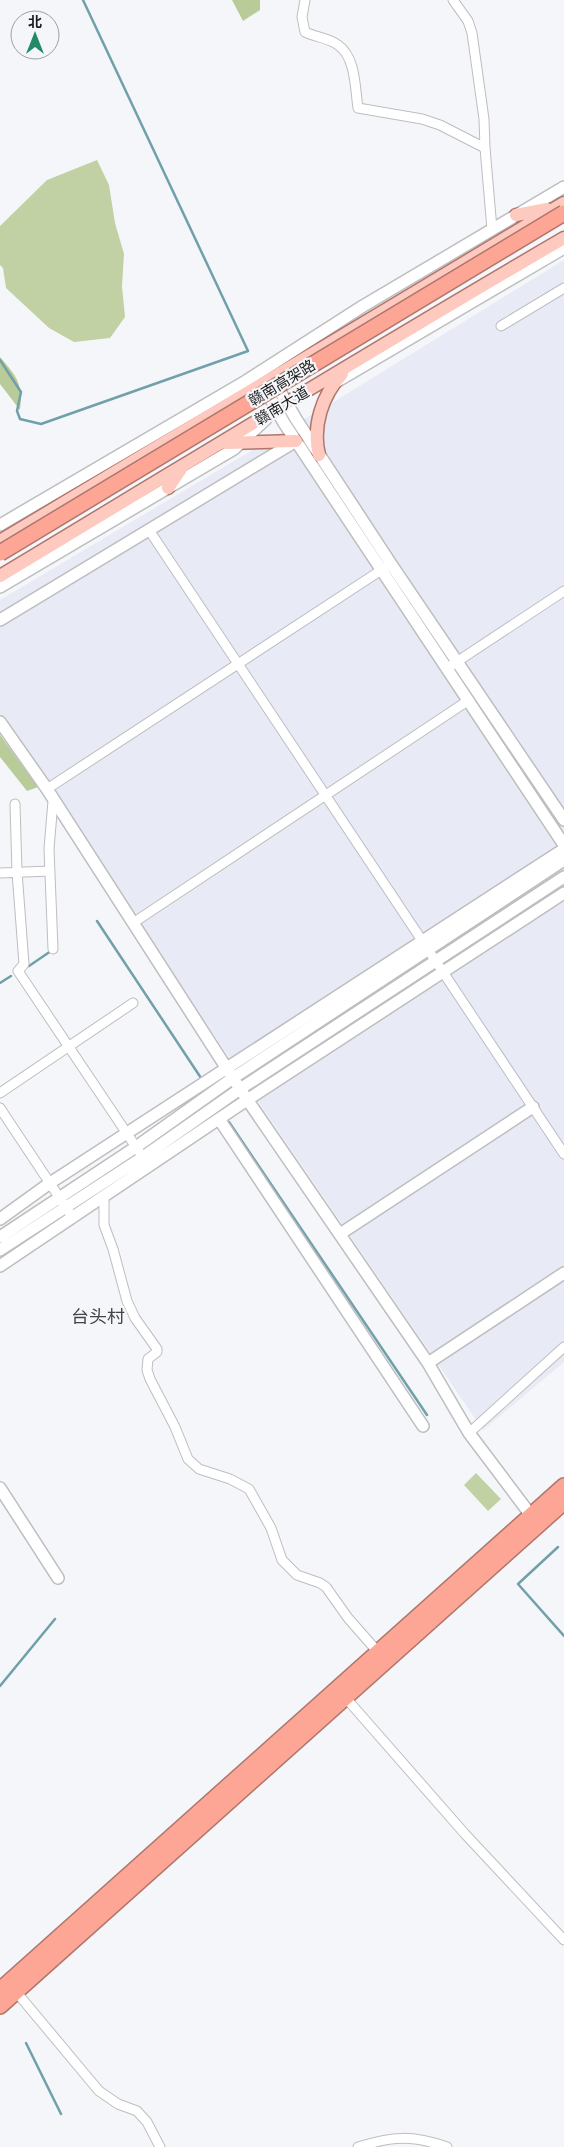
<svg xmlns="http://www.w3.org/2000/svg" width="564" height="2147" viewBox="0 0 564 2147" font-family="Figtree,'Noto Sans SC',sans-serif">
  <style>
    .built { fill: #e8eaf5 }
    .green { fill: #c1d1a4 }
    .forest { fill: #b9cb98 }
    .lines { fill: none; stroke-linecap: round; stroke-linejoin: round }
    .stream { stroke: #70a0aa; stroke-width: 2.5 }
    .street-casing { stroke: #bdbec0; stroke-width: 11 }
    .secondary-casing { stroke: #bdbec0; stroke-width: 14 }
    .primary-casing { stroke: #af766c; stroke-width: 15 }
    .highway-casing { stroke: #af766c; stroke-width: 18 }
    .street { stroke: #fff; stroke-width: 9 }
    .secondary { stroke: #fff; stroke-width: 11 }
    .primary { stroke: #fecac0; stroke-width: 12 }
    .highway { stroke: #fea696; stroke-width: 15 }
    .highway-bridge-casing { stroke: #af766c; stroke-width: 18; stroke-linecap: butt }
    .highway-bridge { stroke: #fea696; stroke-width: 15 }
    .labels { text-anchor: middle; dominant-baseline: central; stroke-width: 4.5; stroke-linejoin: round; paint-order: stroke }
    .street-label { font-size: 15px; fill: #1d1d1e; stroke: #f5f6f9 }
    .quarter-label { font-size: 18px; fill: #444447; stroke: #f5f6f9 }
  </style>
  <rect width="100%" height="100%" fill="#f5f6f9"/>
  <path class="built" d="M564 260V1362L483 1430 264 1110 0 713V600L340 398Z"/>
  <path class="green" d="M97 160 109 185 115 223 124 254 122 286 125 317 110 338 74 342 49 328 6 288 3 268 0 265V226L47 180Z
    M476 1473 501 1499 488 1511 464 1485Z"/>
  <path class="forest" d="M232 0H260V10L243 21Z
    M0 357C17 377 23 383 20 410L0 384Z
    M0 735 38 787 27 791 0 757Z"/>
  <g class="lines">
    <path class="stream" d="M0 360 21 392 17 411 20 419 41 424 248 351 83 0
      M97 921 201 1078
      M29 966 51 951
      M0 983 11 976
      M229 1122 427 1415
      M558 1547 518 1584 564 1636
      M0 1686 55 1619
      M26 2043 61 2114"/>
    <defs>
      <path id="street" d="M305 0 302 17 305 32C315 37 329 38 338 45 356 57 355 89 358 108L422 119 440 125 485 148 492 229
        M453 0 468 21 472 33 484 119 485 148
        M501 326 564 288
        M149 530 564 1154
        M452 665 564 591
        M47 789 386 567
        M15 804 17 872 24 964 18 971 146 1162
        M0 873 50 871
        M133 923 469 700
        M53 949 49 849 53 801
        M0 1093 133 1003
        M0 1108 73 1218
        M104 1197V1225L113 1249 127 1301 135 1318 157 1349V1352L148 1359 147 1370 150 1379 175 1427 188 1459 199 1469 230 1479 249 1489 271 1528 282 1560 297 1575 320 1583 326 1587 348 1618 377 1651
        M469 1433 564 1347
        M345 1697 465 1834 564 1940
        M13 1988 99 2091 118 2104 137 2111 147 2122 160 2147
        M358 2147C393 2136 412 2135 447 2147"/>
      <path id="secondary" d="M273 379 296 419 391 564 564 820
        M336 382 564 248
        M263 385 284 423 564 845
        M0 525 246 381 363 306 564 187
        M0 587 234 449 266 419
        M0 620 296 441
        M0 722 47 789 240 1089 428 1363 469 1433 536 1522
        M219 1119 423 1426
        M0 1219 50 1183 564 849
        M340 1234 533 1107
        M0 1237 136 1147 233 1078 564 860
        M0 1250 143 1157 240 1089 564 877
        M0 1266 247 1100 564 893
        M428 1363 564 1273
        M0 1488 58 1578"/>
      <path id="primary" d="M516 215 547 209
        M225 443 296 441
        M319 455C312 427 322 395 342 374
        M168 488 181 469
        M0 541 564 203
        M0 576C188 463 375 348 564 238"/>
      <path id="highway" d="M0 1990 564 1486
        M0 2006 564 1502"/>
    </defs>
    <use href="#street" class="street-casing"/>
    <use href="#secondary" class="secondary-casing"/>
    <use href="#primary" class="primary-casing"/>
    <use href="#highway" class="highway-casing"/>
    <use href="#street" class="street"/>
    <use href="#secondary" class="secondary"/>
    <use href="#primary" class="primary"/>
    <use href="#highway" class="highway"/>
    <defs>
      <path id="highway-bridge" d="M0 553 564 213"/>
    </defs>
    <use href="#highway-bridge" class="highway-bridge-casing"/>
    <use href="#highway-bridge" class="highway-bridge"/>
  </g>
  <g class="labels">
    <g class="street-label">
      <text transform="translate(282 383) rotate(-31)">赣南高架路</text>
      <text transform="translate(282 406) rotate(-31)">赣南大道</text>
    </g>
    <g class="quarter-label">
      <text x="98" y="1317">台头村</text>
    </g>
  </g>
  <g transform="translate(35 35)"><circle r="24" fill="#f5f6f9" stroke="#9f9fa1"/>
  <path d="M0-4L9 19L0 12L-9 19Z" fill="#228a66"/>
  <text y="-8" font-size="14" font-weight="bold" text-anchor="middle" fill="#1d1d1e">北</text>
  </g>
</svg>
